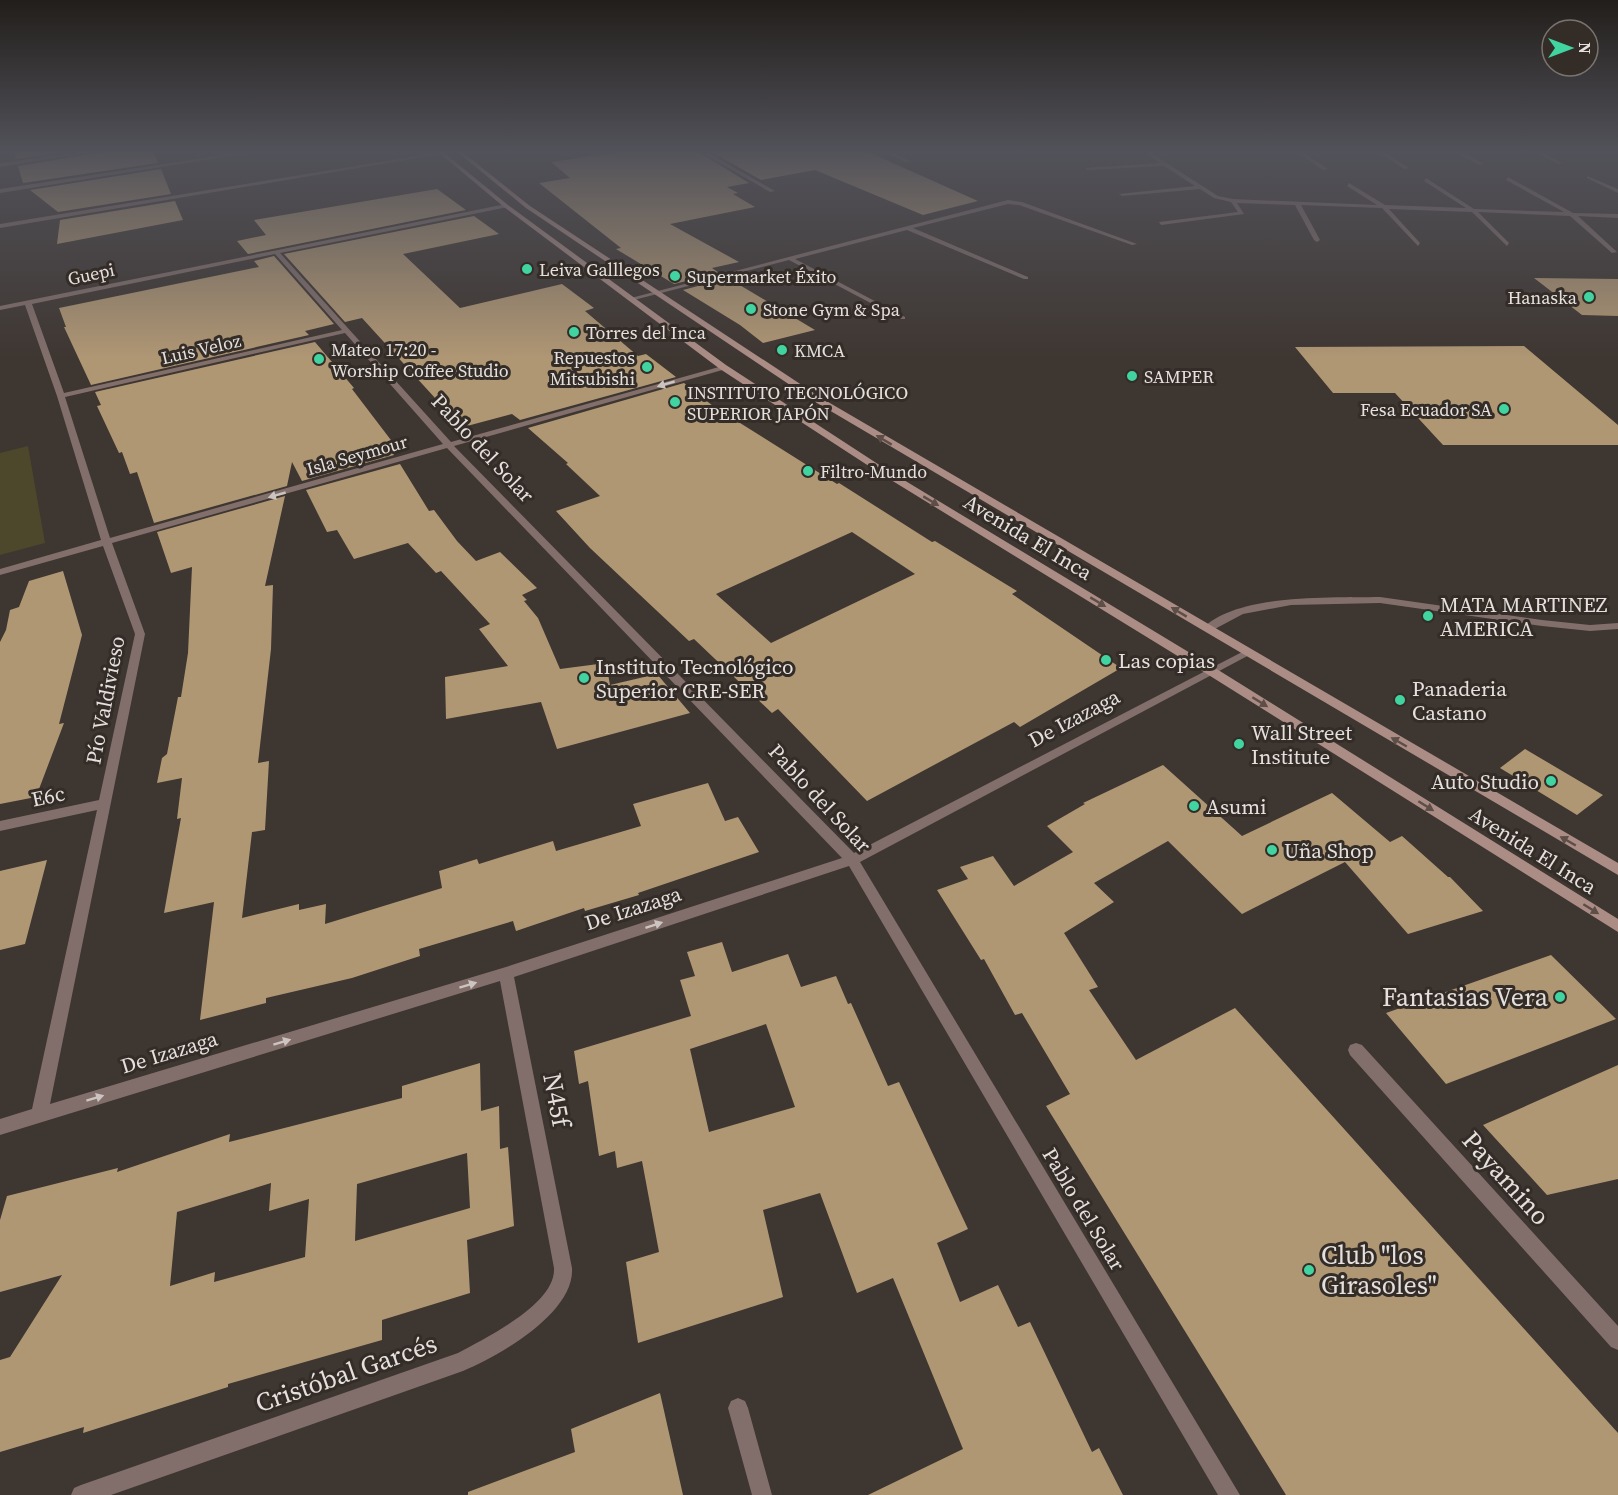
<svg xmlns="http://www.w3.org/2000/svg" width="1618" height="1495" viewBox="0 0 1618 1495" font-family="'Source Serif 4',serif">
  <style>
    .green { fill: #4d472b }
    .building { fill: #b09774; fill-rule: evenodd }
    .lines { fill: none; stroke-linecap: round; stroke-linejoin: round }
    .minor { fill: #826f6b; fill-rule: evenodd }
    .secondary { fill: #ac8d86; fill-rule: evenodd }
    .oneway { fill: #ccc4c0 }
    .oneway2 { fill: #5d4e48 }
    .poi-dot { fill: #41d4a1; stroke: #332c27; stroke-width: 2 }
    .labels { text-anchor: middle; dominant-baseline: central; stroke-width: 6; stroke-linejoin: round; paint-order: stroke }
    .far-poi-label { font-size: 18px; fill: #e5e0dd; stroke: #332c27; text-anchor: start }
    .far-street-label { font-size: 18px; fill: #e5e0dd; stroke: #332c27 }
    .street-label { font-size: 21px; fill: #e5e0dd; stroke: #332c27 }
    .poi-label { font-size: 21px; fill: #e5e0dd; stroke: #332c27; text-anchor: start }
    .near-poi-label { font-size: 26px; fill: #e5e0dd; stroke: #332c27; text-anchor: end }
    .near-street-label { font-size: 26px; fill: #e5e0dd; stroke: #332c27 }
  </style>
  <rect width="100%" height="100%" fill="#3e3631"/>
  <path class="green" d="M28 446 45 543 0 555V453Z"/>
  <path class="building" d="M14 151H70L16 159Z
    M100 151H153L158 163 23 183 18 166 98 153Z
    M627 151H697L749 183 727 187 738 193 733 194 755 207 670 224 739 262 712 268 719 273 674 284 616 249 621 248 539 183 570 178 551 162Z
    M710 151H866L978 201 923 215 815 170 761 180Z
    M161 169 171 194 58 212 30 190Z
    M437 189 466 210 248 254 237 241 266 235 254 220Z
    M175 201 183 220 57 244 60 220Z
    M474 216 499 234 403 254 460 308 562 284 594 308 585 311 638 356 646 354 676 377 520 420 512 414 467 426 440 397 435 398 362 318 345 322 284 254Z
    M274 256 334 324 305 331 309 335 91 385 64 327H66L59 308 259 267 254 261Z
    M728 278 815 330 763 343 740 325 683 290Z
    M1534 278 1618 279V316L1582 315Z
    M315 342 354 388 352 389 397 448 391 449 394 455 302 481 292 462 287 486 154 523 137 472 130 474 122 452 119 453 97 406 101 405 95 392Z
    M1524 346 1618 425V445H1443L1395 393H1333L1295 347Z
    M684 383 713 406 837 484 839 483 932 542 935 541 1017 591 1012 594 1121 668 1020 727 1014 722 867 801 778 709 772 713 694 639 689 641 590 548 556 511 600 496 566 464 568 463 528 428ZM852 532 915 574 771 643 716 594Z
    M400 464 429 511 434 510 457 541 476 561 500 552 537 588 522 595 527 600 524 601 538 618 560 669 606 663 610 685 657 674 690 713 557 749 541 702 446 719 445 677 508 666 479 629 490 624 441 571 436 573 408 543 354 559 337 530 327 532 306 490Z
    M285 496 265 586 273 585 271 649 258 763 269 761 265 830 252 832 242 918 299 904V910L326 904 325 924 442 888 439 871 477 859 479 864 553 841 556 851 641 826 633 804 708 783 725 821 738 817 759 852 638 893 639 895 585 911 584 908 516 931 513 921 419 949 420 956 352 978 266 998V1003L200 1020 214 902 164 913 181 818 177 819 182 778 157 783 162 758 167 754 178 697H181L188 653 192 567 171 573 157 532Z
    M63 571 82 635 59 724 64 723 36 797 0 804V642L6 630 10 610 19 607 29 581Z
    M1525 749 1603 795 1577 815 1500 768Z
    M1163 765 1242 836 1332 793 1390 842 1402 836 1448 877H1450L1483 911 1408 934 1345 862 1242 914 1168 841 1094 883 1114 902 1064 933 1098 987 1089 990 1136 1060 1235 1008 1618 1433V1495H1286L1046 1106 1070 1094 1022 1013 1015 1015 984 959 981 960 937 890 968 879 960 867 993 856 1014 886 1073 852 1047 826 1085 804 1083 803Z
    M47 860 25 944 0 950V871Z
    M722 942 732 972 788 954 801 987 836 976 848 1004 851 1003 888 1086 899 1082 968 1229 937 1243 960 1302 998 1285 1018 1327 1030 1322 1092 1452 1099 1448 1123 1495H868L963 1449 893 1278 857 1293 820 1193 763 1210 783 1297 638 1343 626 1262 659 1252 642 1161 617 1168 615 1151 599 1156 588 1081 579 1084 574 1051 691 1016 680 980 695 976 687 952ZM766 1024 795 1107 709 1132 690 1049Z
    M1551 955 1616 1019 1446 1084 1386 1013Z
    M480 1063 481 1111 499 1106 500 1149 508 1147 514 1226 467 1240 470 1293 382 1320V1340L228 1384V1387L83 1433 84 1427 0 1452V1360L10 1357 62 1275 0 1292V1220L7 1196 118 1168 117 1172 230 1134 229 1142 402 1098V1086ZM467 1153 470 1208 355 1241 357 1184ZM271 1183 269 1211 309 1199 305 1257 214 1282 215 1272 170 1286 177 1212Z
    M1618 1065V1179L1547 1195 1483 1125Z
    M660 1393 683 1495H468V1492L575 1452 571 1429Z"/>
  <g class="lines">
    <path class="minor" d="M86 151H98L0 167V163Z
      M249 151H260L0 193V189Z
      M448 151H459L0 228V224Z
      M699 151H705L775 191 770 192Z
      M883 151H889L910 161 906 162Z
      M1143 151H1148L1218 196 1233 199 1377 205 1347 186 1349 183 1385 205 1466 208 1424 181 1426 178 1474 209 1564 212 1506 180 1508 177 1573 213 1618 214V218L1578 216 1617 252 1612 253 1570 216 1478 212 1509 243 1507 246 1472 212 1389 209 1420 243 1418 246 1382 208 1301 205 1320 240 1317 242 1314 240 1295 205 1237 203 1244 214 1161 225 1159 222 1238 212 1231 202 1214 198 1200 189 1122 196 1119 194 1195 186 1164 166 1088 170 1085 168 1160 163Z
      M1296 151H1301L1328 169 1323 170Z
      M1377 151H1382L1409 168 1404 169Z
      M1453 151H1459L1484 164 1479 165Z
      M1533 151H1539L1562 163 1558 164Z
      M1587 176 1618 189V193L1587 178Z
      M1008 200 1022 202 1137 244 1132 245 1019 205 1008 204 913 228 1028 277V279H1024L907 230 795 259 905 317V319H901L789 260 630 301 627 299Z
      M506 204 508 207 280 253 451 442 726 365V369L454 446 854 853 1244 651 1248 650 1253 653 860 862 1240 1495H1218L849 866 514 977 572 1268C575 1313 499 1356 463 1371L111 1495H71L74 1488 81 1485 458 1353C487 1337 556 1304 554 1268L500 981 0 1135V1119L32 1109 97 810 0 831V821L99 800 135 634 103 546 0 575V569L101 540 57 396 25 305 0 310V306ZM275 254 342 330 64 393 32 304ZM345 333 443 444 110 538 65 397ZM447 448 842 858 506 967 50 1104 145 634 112 543Z
      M1380 597 1542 620 1590 625 1618 623V629L1590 631 1542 626 1380 603 1291 605 1243 614 1211 631 1207 632 1202 629C1237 593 1332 598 1380 597Z
      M1356 1043 1362 1045 1618 1326V1350L1611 1347 1350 1055 1348 1050 1350 1045Z
      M738 1398 745 1401 748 1408 772 1495H752L728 1408 731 1401Z"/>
    <path class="secondary" d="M437 151H442L508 205 726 365 884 468 1215 668 1618 919V932L1207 674 878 472 720 369 504 207Z
      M456 151H461L530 206 823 399 1618 863V875L817 403 526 208Z"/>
  </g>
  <defs><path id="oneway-solid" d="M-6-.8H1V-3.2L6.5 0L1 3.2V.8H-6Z" transform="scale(1.5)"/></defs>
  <g class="oneway">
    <use href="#oneway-solid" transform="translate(666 384) rotate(164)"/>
    <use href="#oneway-solid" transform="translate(277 495) rotate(164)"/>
    <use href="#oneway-solid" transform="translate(654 925) rotate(-18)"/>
    <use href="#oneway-solid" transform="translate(468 985) rotate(-17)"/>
    <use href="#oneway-solid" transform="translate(282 1042) rotate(-17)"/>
    <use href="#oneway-solid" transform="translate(95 1098) rotate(-17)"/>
  </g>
  <g class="oneway2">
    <use href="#oneway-solid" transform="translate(884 440) rotate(-149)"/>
    <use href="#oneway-solid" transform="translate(931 501) rotate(31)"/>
    <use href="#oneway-solid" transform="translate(1098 602) rotate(31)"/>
    <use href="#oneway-solid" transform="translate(1179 612) rotate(-149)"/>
    <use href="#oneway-solid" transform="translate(1260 702) rotate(32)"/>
    <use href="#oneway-solid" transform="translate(1399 742) rotate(-150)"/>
    <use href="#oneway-solid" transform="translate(1426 806) rotate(32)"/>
    <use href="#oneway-solid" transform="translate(1568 841) rotate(-150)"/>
    <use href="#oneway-solid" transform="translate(1591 909) rotate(32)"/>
  </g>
  <linearGradient id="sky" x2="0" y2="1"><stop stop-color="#221e1b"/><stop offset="0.42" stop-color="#52525a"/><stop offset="1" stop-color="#52525a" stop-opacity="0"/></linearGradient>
  <rect width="1618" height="360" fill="url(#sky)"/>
  <g class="poi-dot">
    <circle cx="527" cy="269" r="6"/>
    <circle cx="675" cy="276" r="6"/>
    <circle cx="1589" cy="297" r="6"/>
    <circle cx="751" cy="309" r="6"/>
    <circle cx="574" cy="332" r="6"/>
    <circle cx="782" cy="350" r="6"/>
    <circle cx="319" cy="359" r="6"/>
    <circle cx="647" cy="367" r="6"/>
    <circle cx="1132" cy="376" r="6"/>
    <circle cx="675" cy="402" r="6"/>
    <circle cx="1504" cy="409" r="6"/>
    <circle cx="808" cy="471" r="6"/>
    <circle cx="1428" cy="616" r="6"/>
    <circle cx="1106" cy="660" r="6"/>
    <circle cx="584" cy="678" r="6"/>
    <circle cx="1400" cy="700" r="6"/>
    <circle cx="1239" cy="744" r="6"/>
    <circle cx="1551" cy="781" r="6"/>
    <circle cx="1194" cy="806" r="6"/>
    <circle cx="1272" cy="850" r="6"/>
    <circle cx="1560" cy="997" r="6"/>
    <circle cx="1309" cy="1270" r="6"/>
  </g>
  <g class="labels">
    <g class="far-poi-label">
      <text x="539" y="269">Leiva Galllegos</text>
      <text x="687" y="276">Supermarket Éxito</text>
      <text x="1577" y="297" text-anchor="end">Hanaska</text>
      <text x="763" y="309">Stone Gym &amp; Spa</text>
      <text x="586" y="332">Torres del Inca</text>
      <text x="331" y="349">Mateo 17:20 -<tspan x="331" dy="21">Worship Coffee Studio</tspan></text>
      <text x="794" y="350">KMCA</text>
      <text x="635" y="357" text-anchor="end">Repuestos<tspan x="635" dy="21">Mitsubishi</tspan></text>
      <text x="1144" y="376">SAMPER</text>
      <text x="687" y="392">INSTITUTO TECNOLÓGICO<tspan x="687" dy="21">SUPERIOR JAPÓN</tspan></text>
      <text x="1492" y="409" text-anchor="end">Fesa Ecuador SA</text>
      <text x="820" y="471">Filtro-Mundo</text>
    </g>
    <g class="far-street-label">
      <text transform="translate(91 274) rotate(-12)">Guepi</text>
      <text transform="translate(201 349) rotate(-13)">Luis Veloz</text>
      <text transform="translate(357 455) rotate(-16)">Isla Seymour</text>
    </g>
    <g class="street-label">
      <text transform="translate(483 448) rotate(47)">Pablo del Solar</text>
      <text transform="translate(1028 537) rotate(31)">Avenida El Inca</text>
      <text transform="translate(105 700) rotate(-79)">Pío Valdivieso</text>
      <text transform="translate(1074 718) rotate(-28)">De Izazaga</text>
      <text transform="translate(48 796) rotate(-12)">E6c</text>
      <text transform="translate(820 798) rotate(47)">Pablo del Solar</text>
      <text transform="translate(1533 850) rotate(32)">Avenida El Inca</text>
      <text transform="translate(633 908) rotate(-18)">De Izazaga</text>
      <text transform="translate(169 1052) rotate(-17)">De Izazaga</text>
      <text transform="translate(1084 1209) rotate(59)">Pablo del Solar</text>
    </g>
    <g class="poi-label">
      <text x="1440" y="604">MATA MARTINEZ<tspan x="1440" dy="24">AMERICA</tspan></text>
      <text x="1118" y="660">Las copias</text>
      <text x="596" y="666">Instituto Tecnológico<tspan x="596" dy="24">Superior CRE-SER</tspan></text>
      <text x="1412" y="688">Panaderia<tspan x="1412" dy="24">Castano</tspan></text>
      <text x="1251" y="732">Wall Street<tspan x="1251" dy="24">Institute</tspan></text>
      <text x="1539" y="781" text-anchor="end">Auto Studio</text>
      <text x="1206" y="806">Asumi</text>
      <text x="1284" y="850">Uña Shop</text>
    </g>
    <g class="near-poi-label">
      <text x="1548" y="997">Fantasias Vera</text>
      <text x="1321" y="1255" text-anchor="start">Club "los<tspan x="1321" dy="30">Girasoles"</tspan></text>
    </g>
    <g class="near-street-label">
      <text transform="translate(557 1100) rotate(79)">N45f</text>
      <text transform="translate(1506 1178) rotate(48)">Payamino</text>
      <text transform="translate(346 1373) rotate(-19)">Cristóbal Garcés</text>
    </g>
  </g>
  <g transform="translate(1570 48) rotate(90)"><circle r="28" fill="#332c27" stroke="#7a7470" stroke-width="1.5"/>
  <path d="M0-4.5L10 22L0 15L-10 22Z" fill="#41d4a1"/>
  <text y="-9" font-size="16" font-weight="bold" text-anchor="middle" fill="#e5e0dd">N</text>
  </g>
</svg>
